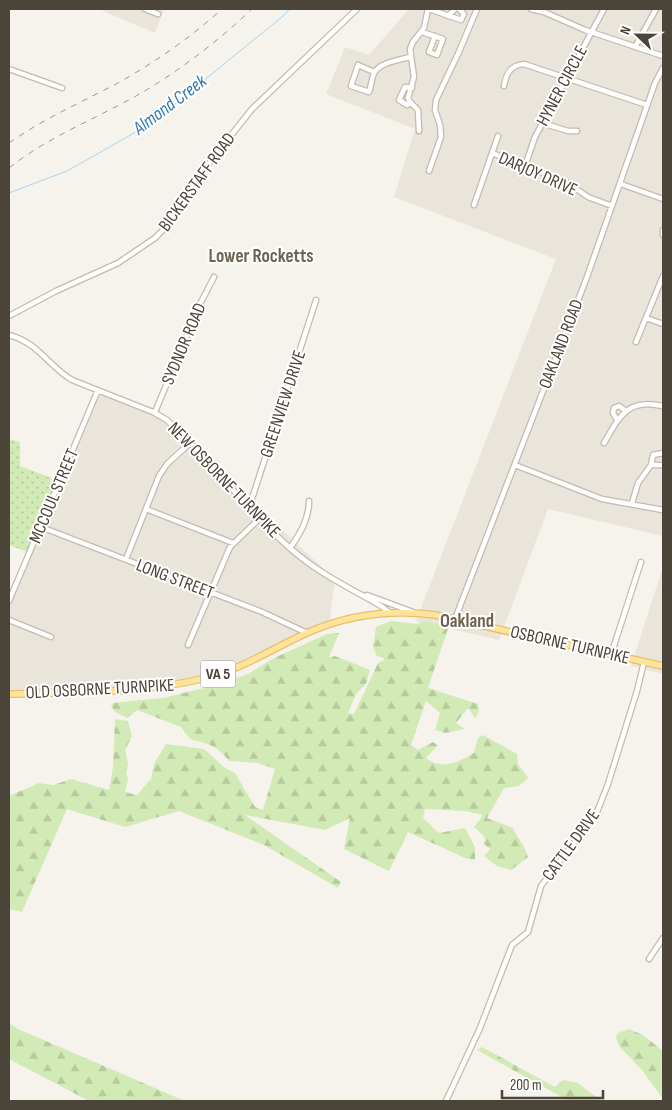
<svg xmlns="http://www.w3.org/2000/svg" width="672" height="1110" viewBox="0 0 672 1110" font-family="'Sofia Sans Condensed',sans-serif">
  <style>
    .residential { fill: #eae5da }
    .forest { fill: url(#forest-firs) }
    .park { fill: url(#park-dots) }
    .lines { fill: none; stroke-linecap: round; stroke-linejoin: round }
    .stream { stroke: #a9d4f2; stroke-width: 1 }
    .minor-casing { stroke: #c2bbae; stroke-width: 7 }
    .major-casing { stroke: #e6c16a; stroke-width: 8 }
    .minor { stroke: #fff; stroke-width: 4.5 }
    .major { stroke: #ffe39c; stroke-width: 5.5 }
    .rail { stroke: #9a9a9a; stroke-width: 1; stroke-dasharray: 6 6; stroke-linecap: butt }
    .labels { text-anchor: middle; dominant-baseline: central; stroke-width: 4; stroke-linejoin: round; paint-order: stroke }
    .shield { fill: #fff; stroke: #817c74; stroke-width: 1 }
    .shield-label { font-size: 16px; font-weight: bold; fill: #4b4439 }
    .street-label { font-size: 18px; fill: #4b4439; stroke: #fff }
    .water-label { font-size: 19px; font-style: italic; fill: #2e7ab2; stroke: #fff }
    .neighbourhood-label { font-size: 19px; font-weight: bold; fill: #6e6250; stroke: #fff }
  </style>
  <defs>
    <pattern id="forest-firs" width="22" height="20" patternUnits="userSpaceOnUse" patternTransform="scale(1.25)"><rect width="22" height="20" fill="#d2eab5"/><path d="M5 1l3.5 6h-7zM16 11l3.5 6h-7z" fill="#b6ca9c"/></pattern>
    <pattern id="park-dots" width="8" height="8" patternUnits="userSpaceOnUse" patternTransform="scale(1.25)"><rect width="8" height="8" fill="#d2eab5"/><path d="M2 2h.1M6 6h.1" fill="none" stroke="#b6ca9c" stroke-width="1.8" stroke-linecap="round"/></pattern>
  </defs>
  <rect width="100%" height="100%" fill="#f6f3ec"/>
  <path class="residential" d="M98 9H164L155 33Z
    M409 9H663V536L548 509 499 640 416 621 556 259 394 197 415 129 326 94 345 47 369 55Z
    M98 390 155 412 172 424 335 580 329 624 241 666 178 685 9 694V601Z
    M663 567V674L631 666Z"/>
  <path class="forest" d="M391 621 417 624 423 621 449 626 428 688 478 704 479 711 475 718 468 708 456 723 465 729 445 733 435 730 440 713 426 701 411 745 418 750 433 742 438 745 426 758C443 771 458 762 474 753L478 738 483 735 517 754 518 764 528 778 519 786 504 788 487 818 513 828C518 839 525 846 528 857L511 870 497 866 484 856 490 849 484 844 485 837 474 827 483 815 465 811 425 809 423 818 439 833 465 828 475 847V860L465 858 408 832 389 871 344 849 350 818 325 830 245 815 341 882 338 888 264 845 179 811 125 827 67 809 22 912 9 909V796L39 783 53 785 71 779 109 790 113 767 115 719 128 721 132 736 125 750 128 763 126 773 128 779 125 792 137 795 151 779 154 764 166 744 204 749 225 768 235 773 255 807 263 810 275 769 258 763 229 761C217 745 208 744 190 739L181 727 137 710 127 718 115 712 111 706 113 703 163 698 208 687 248 674 274 658 327 634 339 633 329 657 335 656 370 670 366 684 356 694 348 713 354 714 378 663 384 660V658L377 656 373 647 376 627Z
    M9 1023 18 1029 185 1101H89L9 1059Z
    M629 1029 643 1035 663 1051V1099L641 1069 619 1046 616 1037 618 1033Z
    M482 1047 555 1087 563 1080 578 1083 601 1101H569L477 1050Z"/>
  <path class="park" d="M9 439 20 442V466L57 480 27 552 9 545Z"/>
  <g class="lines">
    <path class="stream" d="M9 193 67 171 150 124 282 17 290 9"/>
    <defs>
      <path id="minor" d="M145 9 158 14
        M429 9 461 20 464 14 459 9
        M531 9 544 12 585 30 663 56
        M448 16 455 9
        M422 32 443 39 437 55 429 52 435 36
        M635 47 656 9
        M9 69 62 88
        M374 72 358 65 351 86 369 92C371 86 372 78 374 73 380 62 400 60 410 57
        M504 86C506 73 511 65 524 64L647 105
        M411 103 407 105 399 100 405 87 412 88
        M542 123 568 131H577
        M419 131 418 110 410 102 408 98 414 77 410 49 413 42 424 28 428 9
        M492 153 568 183 588 197 612 206
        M525 166 535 137 604 9
        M429 171 441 137 440 125 435 110 436 100 458 54 477 9
        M621 184 663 199
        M474 205 498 136
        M663 230V235
        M9 316 56 291 118 263 155 238 164 229 186 192 252 109 357 9
        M646 318 663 324
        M9 335C39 343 47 365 72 380L153 412 167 420C211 460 246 510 291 549 318 573 350 588 381 606L389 612
        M636 342 663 276
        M155 412 200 304 214 277
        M617 420 613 413 614 408 619 406 626 411
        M604 443C620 416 627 398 663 406
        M515 465 602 499 663 510
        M651 465H663
        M632 503 638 483 651 465 653 455 663 453
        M249 508 316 300
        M146 509 233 543
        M41 527 262 612 307 633
        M290 548C300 534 309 519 309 501
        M126 559 159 476 167 464 190 443
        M367 595 413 612
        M9 601 98 390
        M455 619 587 277 655 83 663 68
        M9 620 51 637
        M188 645 230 547 259 519
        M611 655 641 562
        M649 959 663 938
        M446 1101 480 1028 512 945 528 932 541 886 597 812 608 784 637 691 644 662"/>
      <path id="major" d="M9 694C74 692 146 694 209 677 244 668 275 647 309 632 350 614 390 609 435 615L663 666"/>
    </defs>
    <use href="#minor" class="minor-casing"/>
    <use href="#major" class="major-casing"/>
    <use href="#minor" class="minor"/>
    <use href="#major" class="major"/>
    <path class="rail" d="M9 143C43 119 80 103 116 84 154 63 190 38 222 9
      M9 168C48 137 93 120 136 96 178 72 217 42 252 9"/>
  </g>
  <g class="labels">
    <rect class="shield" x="200.5" y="660.5" width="35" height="27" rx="4"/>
    <g class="shield-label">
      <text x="218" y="674">VA 5</text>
    </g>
    <g class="street-label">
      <text transform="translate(562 86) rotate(-62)">HYNER CIRCLE</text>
      <text transform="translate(538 174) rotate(24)">DARJOY DRIVE</text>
      <text transform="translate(197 182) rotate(-54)">BICKERSTAFF ROAD</text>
      <text transform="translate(184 344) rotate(-67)">SYDNOR ROAD</text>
      <text transform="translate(561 344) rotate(-69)">OAKLAND ROAD</text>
      <text transform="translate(283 404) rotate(-72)">GREENVIEW DRIVE</text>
      <text transform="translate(224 480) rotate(46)">NEW OSBORNE TURNPIKE</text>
      <text transform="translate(54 496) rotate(-67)">MCCOUL STREET</text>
      <text transform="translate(175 579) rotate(21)">LONG STREET</text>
      <text transform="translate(570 645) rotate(13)">OSBORNE TURNPIKE</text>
      <text transform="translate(100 689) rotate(-3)">OLD OSBORNE TURNPIKE</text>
      <text transform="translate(571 845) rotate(-54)">CATTLE DRIVE</text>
    </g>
    <g class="water-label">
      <text transform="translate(170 105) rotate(-37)">Almond Creek</text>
    </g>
    <g class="neighbourhood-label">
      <text x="261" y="256">Lower Rocketts</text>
      <text x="467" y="621">Oakland</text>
    </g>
  </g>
  <rect width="672" height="1110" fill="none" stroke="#4b4439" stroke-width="20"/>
  <g transform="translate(637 35) rotate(292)" stroke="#ffffff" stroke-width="4" paint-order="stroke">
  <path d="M0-4L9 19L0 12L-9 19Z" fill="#4b4439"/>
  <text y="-8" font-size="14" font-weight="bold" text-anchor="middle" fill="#4b4439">N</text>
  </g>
  <path d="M502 1090v8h101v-8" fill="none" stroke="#4b4439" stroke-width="2.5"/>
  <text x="510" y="1090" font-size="15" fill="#4b4439" stroke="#ffffff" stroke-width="4" paint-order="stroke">200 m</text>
</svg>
